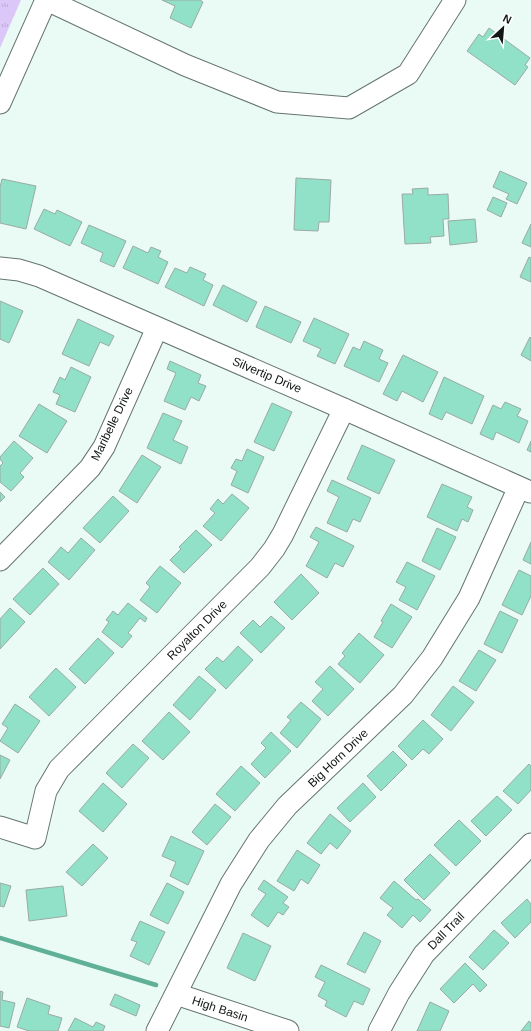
<svg xmlns="http://www.w3.org/2000/svg" width="531" height="1031" viewBox="0 0 531 1031" font-family="Arial,sans-serif">
  <style>
    .park { fill: url(#park-tufts) }
    .lines { fill: none; stroke-linecap: round; stroke-linejoin: round }
    .stream { stroke: #60b097; stroke-width: 4.5 }
    .building { fill: #90e1c7; stroke: #9aaaa4 }
    .minor-casing { stroke: #65746e; stroke-width: 23 }
    .minor { stroke: #fff; stroke-width: 21 }
    .labels { text-anchor: middle; dominant-baseline: central; stroke-width: 3; stroke-linejoin: round; paint-order: stroke }
    .street-label { font-size: 12px; fill: #111715; stroke: #fff }
  </style>
  <defs>
    <pattern id="park-tufts" width="24" height="20" patternUnits="userSpaceOnUse"><rect width="24" height="20" fill="#dcc8f8"/><path d="M3 7l-1-3M5 7V3M7 7l1-3M15 17l-1-3M17 17v-4M19 17l1-3" fill="none" stroke="#bcabd4"/></pattern>
  </defs>
  <rect width="100%" height="100%" fill="#eafbf5"/>
  <path class="park" d="M0 0H21L0 48Z"/>
  <g class="lines">
    <path class="stream" d="M0 938 156 985"/>
  </g>
  <path class="building" d="M162 0H200L203 2 191 28 170 18 175 6Z
    M489 28 530 58 525 65 528 67 515 85 467 51 479 34 483 37Z
    M500 171 527 183 517 204 506 199 509 194 493 187Z
    M296 178 331 180 329 222H319L318 231 294 230Z
    M2 179 36 186 26 229 0 223V187Z
    M428 188V195L448 194 449 219H443L444 236 430 237 431 243 405 244 402 194H413L412 189Z
    M493 197 507 203 501 217 487 210Z
    M44 209 55 214 57 210 82 222 70 246 34 229Z
    M475 219 477 242 450 245 448 221Z
    M531 224V247L522 243Z
    M89 225 126 241 114 267 100 261 103 253 81 243Z
    M133 246 148 253 151 247 161 251 158 257 168 262 158 284 123 268Z
    M529 257 531 258V282L520 277Z
    M190 267 206 274 203 280 213 285 204 306 165 287 175 268 187 273Z
    M223 285 257 302 247 322 213 305Z
    M0 301 23 311 9 343 0 339Z
    M265 306 301 322 291 343 256 327Z
    M314 318 349 334 335 364 317 356 321 349 303 341Z
    M78 319 114 336 109 346 100 342 89 366 62 354Z
    M530 337 531 338V361L521 355Z
    M364 341 383 350 379 359 388 363 379 382 344 366 353 347 360 350Z
    M403 355 438 372 423 402 402 391 397 401 383 394Z
    M170 361 201 375 198 383 206 386 199 401 191 397 185 410 164 401 176 373 167 369Z
    M71 367 91 377 75 412 56 404 60 395 53 392 60 377 65 380Z
    M444 377 484 396 472 424 446 412 442 420 429 414Z
    M505 402 521 409 517 416 528 421 519 443 496 432 493 440 480 434 493 405 501 409Z
    M272 403 292 412 274 451 254 442Z
    M39 404 67 421 47 453 19 436Z
    M163 413 182 421 173 440 188 447 181 464 147 448Z
    M14 441 33 458 20 473 24 477 11 491 0 482V466L3 463 0 459V457Z
    M531 441V452L527 450Z
    M362 445 395 460 379 494 347 479Z
    M247 449 264 457 248 493 231 485 237 471 231 468 236 459 242 461Z
    M142 455 161 467 137 503 119 491Z
    M332 480 371 498 360 522 353 519 347 532 327 523 339 497 327 491Z
    M442 484 472 497 467 507 473 510 468 522 462 519 457 531 427 517Z
    M0 492 5 497 0 502Z
    M232 494 249 508 221 541 203 526 215 513 210 509 218 499 223 504Z
    M113 496 129 511 100 543 83 528Z
    M316 527 354 546 343 567 335 563 327 578 306 566 319 542 310 537Z
    M437 528 456 537 440 570 422 561Z
    M196 530 212 545 184 573 170 560 181 549 179 547Z
    M81 538 95 550 69 580 48 562 61 547 68 553Z
    M531 542V564L523 560Z
    M407 562 435 576 417 610 399 600 406 587 396 582Z
    M160 566 181 583 157 613 140 600 150 587 146 583Z
    M43 568 59 584 30 615 13 599Z
    M519 570 531 576V596L522 615 502 605Z
    M301 574 319 593 292 620 274 602Z
    M128 603 147 618 145 622 140 618 128 633 132 636 122 648 102 632 109 622 106 620 113 611 118 615Z
    M391 604 412 617 392 648 374 637 383 622 381 621Z
    M10 608 25 622 0 649V619Z
    M500 611 518 620 502 653 484 644Z
    M271 616 285 628 261 653 240 633 253 620 260 627Z
    M359 633 384 655 360 683 338 664 345 656 342 653Z
    M98 638 114 653 85 684 69 669Z
    M238 646 253 660 226 689 205 669 217 657 223 662Z
    M479 650 496 660 476 691 459 681Z
    M330 666 354 689 328 716 312 701 323 689 315 682Z
    M56 668 76 687 49 716 29 697Z
    M199 676 216 690 190 720 173 705Z
    M453 686 474 702 451 731 431 715Z
    M301 702 321 719 297 748 280 733 291 720 287 717Z
    M15 704 40 721 18 753 0 741 8 728 2 724Z
    M169 712 190 732 163 760 142 741Z
    M423 720 443 739 429 754 423 749 412 760 398 746Z
    M271 732 291 751 265 778 251 764 266 748 261 743Z
    M133 744 149 758 122 788 106 773Z
    M393 751 407 765 381 791 367 776Z
    M0 755 10 760 0 779Z
    M529 764 531 766V790L518 804 503 791Z
    M241 766 260 783 235 811 216 794Z
    M103 783 127 804 103 832 79 811Z
    M363 783 376 797 350 822 337 808Z
    M497 796 512 810 486 836 471 821Z
    M215 804 231 817 207 845 192 832Z
    M330 814 351 831 337 849 330 843 321 854 307 843Z
    M459 820 481 841 456 866 434 845Z
    M171 836 204 851 188 885 170 876 176 862 162 856Z
    M93 844 108 858 82 886 66 872Z
    M297 850 320 865 308 884 301 879 294 891 277 881Z
    M430 854 450 873 424 900 404 880Z
    M264 880 288 897 283 903 289 907 283 915 278 912 268 927 251 915 266 894 258 889Z
    M394 881 416 900 418 899 431 910 420 922 413 915 402 928 387 915 393 908 380 898Z
    M0 883 11 886 4 907 0 906Z
    M167 883 184 892 168 924 150 915Z
    M63 886 67 916 29 921 26 890Z
    M527 899 531 904V922L515 938 501 923Z
    M140 921 165 932 149 965 130 956 137 942 131 940Z
    M494 930 509 943 483 970 469 957Z
    M364 932 381 941 365 973 347 964Z
    M243 933 271 946 255 981 227 968Z
    M465 963 487 985 480 992 473 984 454 1003 440 989Z
    M321 965 370 989 363 1005 354 1001 346 1017 325 1006 327 1001 318 996 325 982 315 977Z
    M0 991 3 992 2 1000 15 1003 9 1028 0 1026Z
    M115 994 140 1005 136 1016 110 1005Z
    M27 998 50 1006 48 1014 62 1018 58 1031H29L17 1027Z
    M430 1002 449 1011 440 1031H417Z
    M75 1018 93 1027 96 1022 105 1026 103 1031H68Z
    M529 1021 531 1023V1031H521Z"/>
  <g class="lines">
    <defs>
      <path id="minor" d="M47 0 185 65 277 102 349 108 408 74 455 0
        M0 103 46 0
        M0 268 19 270 39 276 344 409 530 492
        M0 560 90 468 104 447 157 328
        M0 827 35 838 46 791 59 769 260 567 274 549 283 534 344 409
        M176 994 288 1031
        M157 1031 231 884 259 840 287 806 403 695 432 658 469 598 519 487
        M379 1031 399 993 424 954 531 844"/>
    </defs>
    <use href="#minor" class="minor-casing"/>
    <use href="#minor" class="minor"/>
  </g>
  <g class="labels">
    <g class="street-label">
      <text transform="translate(267 375) rotate(23)">Silvertip Drive</text>
      <text transform="translate(112 424) rotate(-64)">Maribelle Drive</text>
      <text transform="translate(197 630) rotate(-45)">Royalton Drive</text>
      <text transform="translate(338 758) rotate(-44)">Big Horn Drive</text>
      <text transform="translate(446 931) rotate(-46)">Dall Trail</text>
      <text transform="translate(220 1009) rotate(18)">High Basin</text>
    </g>
  </g>
  <g transform="translate(503 28) rotate(26)" stroke="#ffffff" stroke-width="3" paint-order="stroke">
  <path d="M0-3L7 15L0 10L-7 15Z" fill="#111715"/>
  <text y="-6" font-size="11" font-weight="bold" text-anchor="middle" fill="#111715">N</text>
  </g>
</svg>
